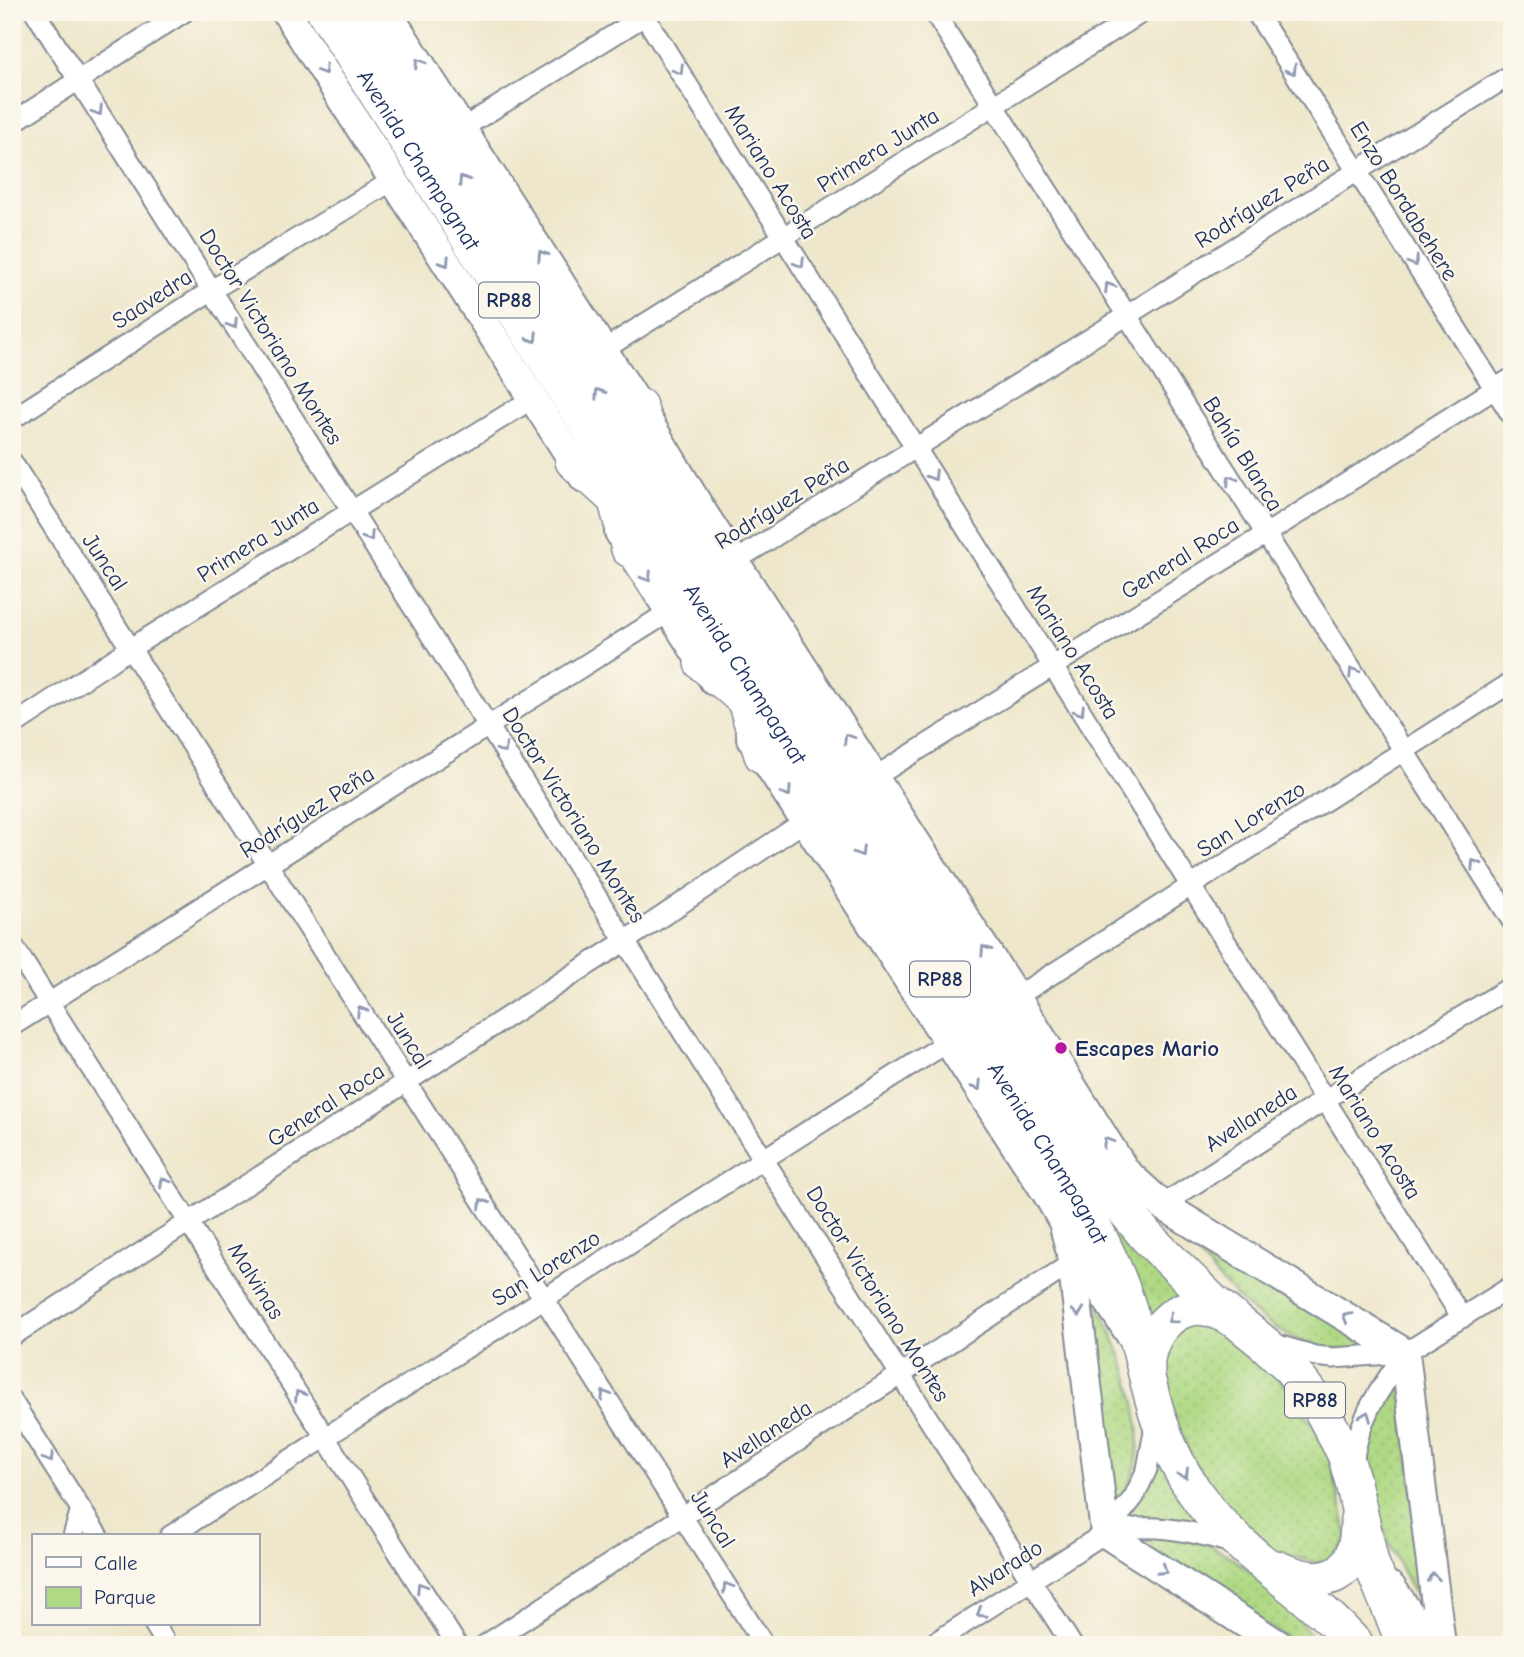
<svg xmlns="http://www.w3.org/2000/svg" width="1524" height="1657" viewBox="0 0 1524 1657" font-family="'Comic Neue',sans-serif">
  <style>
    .green { fill: url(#green-dots); stroke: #658471; stroke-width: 2 }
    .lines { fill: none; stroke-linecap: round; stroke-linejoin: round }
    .street-casing { stroke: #848b94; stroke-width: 23 }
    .secondary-casing { stroke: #848b94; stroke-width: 32 }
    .highway-casing { stroke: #848b94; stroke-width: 38 }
    .street { stroke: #fff; stroke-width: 19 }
    .secondary { stroke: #fff; stroke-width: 28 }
    .highway { stroke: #fff; stroke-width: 35 }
    .oneway { stroke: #8d97ae }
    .poi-dot { fill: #b5179e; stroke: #fbf7ec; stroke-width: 2.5 }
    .labels { text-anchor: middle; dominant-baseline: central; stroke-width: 5; stroke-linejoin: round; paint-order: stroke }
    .shield { fill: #fbf7ec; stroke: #5e6b89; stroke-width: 2 }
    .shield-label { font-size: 21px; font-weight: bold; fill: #1b2f5e }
    .street-label { font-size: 23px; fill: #1b2f5e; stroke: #fbf7ec }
    .poi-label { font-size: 23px; font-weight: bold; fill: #1b2f5e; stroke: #fbf7ec; text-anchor: start }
  </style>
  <defs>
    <pattern id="green-dots" width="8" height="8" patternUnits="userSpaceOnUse" patternTransform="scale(1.75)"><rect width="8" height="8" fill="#afd984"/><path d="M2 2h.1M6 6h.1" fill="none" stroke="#96bb74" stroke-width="1.8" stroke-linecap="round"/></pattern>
  </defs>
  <rect width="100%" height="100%" fill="#fbf7ec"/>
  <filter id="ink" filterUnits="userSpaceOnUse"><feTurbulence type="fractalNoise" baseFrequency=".0143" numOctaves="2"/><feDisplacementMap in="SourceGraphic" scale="14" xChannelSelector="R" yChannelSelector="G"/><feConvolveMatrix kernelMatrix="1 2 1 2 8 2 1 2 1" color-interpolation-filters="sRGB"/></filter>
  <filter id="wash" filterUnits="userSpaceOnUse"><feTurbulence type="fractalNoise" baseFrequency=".00686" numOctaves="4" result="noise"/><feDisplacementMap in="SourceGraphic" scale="28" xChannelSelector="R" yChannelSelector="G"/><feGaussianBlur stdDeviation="1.57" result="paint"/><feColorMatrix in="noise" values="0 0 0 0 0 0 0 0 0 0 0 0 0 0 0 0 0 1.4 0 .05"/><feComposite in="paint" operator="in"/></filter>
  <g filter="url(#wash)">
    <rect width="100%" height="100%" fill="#eee7cb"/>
    <path class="green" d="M711 592 1194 1295 1151 1319Z
      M1178 1231 1378 1345C1367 1346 1356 1350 1345 1350 1273 1350 1220 1281 1178 1231Z
      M1082 1274C1110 1326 1147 1398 1137 1459 1134 1479 1122 1496 1110 1512Z
      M1180 1324 1214 1325 1261 1354 1327 1444 1348 1538 1327 1565 1271 1551 1210 1495 1162 1394 1163 1345Z
      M1400 1375 1426 1615C1397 1560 1357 1496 1371 1432 1376 1410 1388 1393 1400 1375Z
      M1160 1456 1215 1531 1118 1525Z
      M1142 1535C1161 1538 1183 1537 1202 1543 1242 1554 1293 1613 1320 1645H1298L1130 1539Z"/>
  </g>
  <g filter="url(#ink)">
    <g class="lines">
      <defs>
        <path id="street" d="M35 12 1072 1645
          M642 12 1462 1318
          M934 12 1512 921
          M1256 12 1512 416
          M12 123 184 12
          M461 129 651 12
          M603 350 1143 12
          M12 419 212 290 392 181
          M12 462 764 1645
          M724 568 1512 74
          M12 726 131 648 532 399
          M873 778 1266 534 1512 378
          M12 944 457 1645
          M1016 997 1512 682
          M12 1026 669 612 678 603
          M1162 1205 1326 1099 1512 986
          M12 1336 625 941 805 821
          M1275 1344 1315 1356 1333 1358 1405 1353 1512 1286
          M12 1401 98 1536
          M1353 1464C1359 1415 1379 1391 1405 1353
          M1105 1533C1148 1522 1190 1530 1231 1543
          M73 1536 81 1509
          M170 1536 948 1042
          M154 1624 167 1645
          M485 1645 1072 1263
          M931 1645 1105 1533 1134 1497 1147 1469 1155 1426"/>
        <path id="secondary" d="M286 12 584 478
          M387 12 639 406 700 508 1016 997 1125 1171 1162 1205 1405 1353 1441 1645
          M619 532 714 681
          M751 738 1049 1197 1063 1222 1071 1253 1105 1533 1279 1645
          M1076 1243 1106 1298 1130 1334
          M1391 1587 1431 1645"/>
        <g id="highway">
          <path id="s1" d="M325 12 1079 1199C1098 1233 1116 1268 1128 1306 1149 1373 1152 1430 1194 1491 1236 1554 1307 1589 1356 1645"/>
          <path d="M356 12 1102 1183 1147 1237 1212 1301 1265 1344 1288 1365 1320 1407 1345 1454 1353 1482 1371 1563 1405 1645"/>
          <path d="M639 406 656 460"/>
          <path d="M573 461 633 515"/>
          <path d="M614 494 629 549"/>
          <path d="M702 663 755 709"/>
          <path d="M741 688 762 755"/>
          <path d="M1147 1371C1144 1340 1171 1302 1206 1308 1215 1309 1223 1314 1231 1318"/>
          <path d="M1276 1568C1325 1590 1359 1579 1358 1519"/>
        </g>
      </defs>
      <use href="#street" class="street-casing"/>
      <use href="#secondary" class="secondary-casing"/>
      <use href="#highway" class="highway-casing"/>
      <use href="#street" class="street"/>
      <use href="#secondary" class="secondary"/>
      <use href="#highway" class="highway"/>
    </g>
    <defs><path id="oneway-chevron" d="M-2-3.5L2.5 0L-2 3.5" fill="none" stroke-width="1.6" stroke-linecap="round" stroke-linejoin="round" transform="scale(1.75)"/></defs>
    <g class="oneway">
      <use href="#oneway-chevron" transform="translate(419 63) rotate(-122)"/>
      <use href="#oneway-chevron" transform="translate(323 70) rotate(58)"/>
      <use href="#oneway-chevron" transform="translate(679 70) rotate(58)"/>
      <use href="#oneway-chevron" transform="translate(1292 70) rotate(58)"/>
      <use href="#oneway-chevron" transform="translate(98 111) rotate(58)"/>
      <use href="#oneway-chevron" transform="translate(463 180) rotate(-123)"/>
      <use href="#oneway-chevron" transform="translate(542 255) rotate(-123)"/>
      <use href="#oneway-chevron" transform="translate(445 262) rotate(57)"/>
      <use href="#oneway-chevron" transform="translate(1414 262) rotate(58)"/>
      <use href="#oneway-chevron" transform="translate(800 263) rotate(58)"/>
      <use href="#oneway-chevron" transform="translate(1109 287) rotate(-122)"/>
      <use href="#oneway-chevron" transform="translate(233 324) rotate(58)"/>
      <use href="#oneway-chevron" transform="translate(533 338) rotate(57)"/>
      <use href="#oneway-chevron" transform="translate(599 393) rotate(-123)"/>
      <use href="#oneway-chevron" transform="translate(933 476) rotate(58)"/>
      <use href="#oneway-chevron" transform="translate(1231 480) rotate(-122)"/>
      <use href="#oneway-chevron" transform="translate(369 537) rotate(58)"/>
      <use href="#oneway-chevron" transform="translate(647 577) rotate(58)"/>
      <use href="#oneway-chevron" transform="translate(1353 672) rotate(-122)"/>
      <use href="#oneway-chevron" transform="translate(1080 711) rotate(58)"/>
      <use href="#oneway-chevron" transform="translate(848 738) rotate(-122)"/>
      <use href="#oneway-chevron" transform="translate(503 749) rotate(58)"/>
      <use href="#oneway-chevron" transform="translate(787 792) rotate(57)"/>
      <use href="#oneway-chevron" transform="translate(860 852) rotate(58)"/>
      <use href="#oneway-chevron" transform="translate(1475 864) rotate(-123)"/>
      <use href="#oneway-chevron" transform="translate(985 950) rotate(-123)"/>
      <use href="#oneway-chevron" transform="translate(361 1011) rotate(-122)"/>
      <use href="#oneway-chevron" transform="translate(977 1086) rotate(57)"/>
      <use href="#oneway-chevron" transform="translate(1107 1142) rotate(-122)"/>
      <use href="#oneway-chevron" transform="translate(164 1182) rotate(-122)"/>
      <use href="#oneway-chevron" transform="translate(483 1203) rotate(-122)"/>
      <use href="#oneway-chevron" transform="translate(1078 1312) rotate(83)"/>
      <use href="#oneway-chevron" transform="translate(1347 1317) rotate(-149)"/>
      <use href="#oneway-chevron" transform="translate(1172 1319) rotate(143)"/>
      <use href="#oneway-chevron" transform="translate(299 1395) rotate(-122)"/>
      <use href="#oneway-chevron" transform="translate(605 1395) rotate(-122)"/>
      <use href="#oneway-chevron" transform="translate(1366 1416) rotate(-69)"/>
      <use href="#oneway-chevron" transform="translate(49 1458) rotate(58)"/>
      <use href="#oneway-chevron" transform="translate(1184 1474) rotate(60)"/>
      <use href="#oneway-chevron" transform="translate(1163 1570) rotate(33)"/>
      <use href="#oneway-chevron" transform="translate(1433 1577) rotate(-97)"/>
      <use href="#oneway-chevron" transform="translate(421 1587) rotate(-122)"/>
      <use href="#oneway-chevron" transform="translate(727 1587) rotate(-122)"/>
      <use href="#oneway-chevron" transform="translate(981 1613) rotate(147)"/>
    </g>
  </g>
  <circle class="poi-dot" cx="1061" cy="1048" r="7"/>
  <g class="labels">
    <g class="shield">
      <rect x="479" y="282.5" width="60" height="35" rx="5"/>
      <rect x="910" y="961.5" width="60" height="35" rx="5"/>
      <rect x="1285" y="1382.5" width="60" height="35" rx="5"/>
    </g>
    <g class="shield-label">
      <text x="509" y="300">RP88</text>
      <text x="940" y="979">RP88</text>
      <text x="1315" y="1400">RP88</text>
    </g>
    <g class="street-label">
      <text transform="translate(878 150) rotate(-32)">Primera Junta</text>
      <text stroke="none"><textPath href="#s1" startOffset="175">Avenida Champagnat</textPath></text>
      <text transform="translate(771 172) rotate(58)">Mariano Acosta</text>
      <text transform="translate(1404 201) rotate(58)">Enzo Bordabehere</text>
      <text transform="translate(1262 202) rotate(-32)">Rodríguez Peña</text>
      <text transform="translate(152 299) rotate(-33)">Saavedra</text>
      <text transform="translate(271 337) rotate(58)">Doctor Victoriano Montes</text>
      <text transform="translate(1243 454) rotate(58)">Bahía Blanca</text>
      <text transform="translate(782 503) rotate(-32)">Rodríguez Peña</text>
      <text transform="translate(258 540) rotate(-32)">Primera Junta</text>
      <text transform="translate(1180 558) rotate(-32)">General Roca</text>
      <text transform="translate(105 562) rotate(57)">Juncal</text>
      <text transform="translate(1073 652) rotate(58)">Mariano Acosta</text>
      <text stroke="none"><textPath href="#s1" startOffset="784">Avenida Champagnat</textPath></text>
      <text transform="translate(307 812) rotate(-32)">Rodríguez Peña</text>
      <text transform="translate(574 815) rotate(58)">Doctor Victoriano Montes</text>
      <text transform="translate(1251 819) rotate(-32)">San Lorenzo</text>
      <text transform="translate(409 1040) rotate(58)">Juncal</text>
      <text transform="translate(326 1105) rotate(-33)">General Roca</text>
      <text transform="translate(1251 1118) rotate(-33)">Avellaneda</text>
      <text transform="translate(1375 1132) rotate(58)">Mariano Acosta</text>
      <text stroke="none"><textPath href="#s1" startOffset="1351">Avenida Champagnat</textPath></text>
      <text transform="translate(546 1268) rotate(-32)">San Lorenzo</text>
      <text transform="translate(256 1281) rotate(58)">Malvinas</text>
      <text transform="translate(878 1294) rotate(58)">Doctor Victoriano Montes</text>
      <text transform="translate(766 1434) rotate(-33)">Avellaneda</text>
      <text transform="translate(713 1519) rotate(58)">Juncal</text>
      <text transform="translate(1005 1568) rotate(-33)">Alvarado</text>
    </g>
    <g class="poi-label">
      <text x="1075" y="1048">Escapes Mario</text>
    </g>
  </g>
  <rect width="1524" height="1657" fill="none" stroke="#fbf7ec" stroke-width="42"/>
  <rect x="32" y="1534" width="228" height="91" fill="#fbf7ec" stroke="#a1a7b3" stroke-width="2"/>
  <rect x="46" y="1557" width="35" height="10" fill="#ffffff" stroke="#a1a7b3" stroke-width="2"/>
  <text x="94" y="1570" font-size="21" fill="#1b2f5e">Calle</text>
  <rect x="46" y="1587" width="35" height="21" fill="#afd984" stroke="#a1a7b3" stroke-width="2"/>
  <text x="94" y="1604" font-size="21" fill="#1b2f5e">Parque</text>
</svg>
